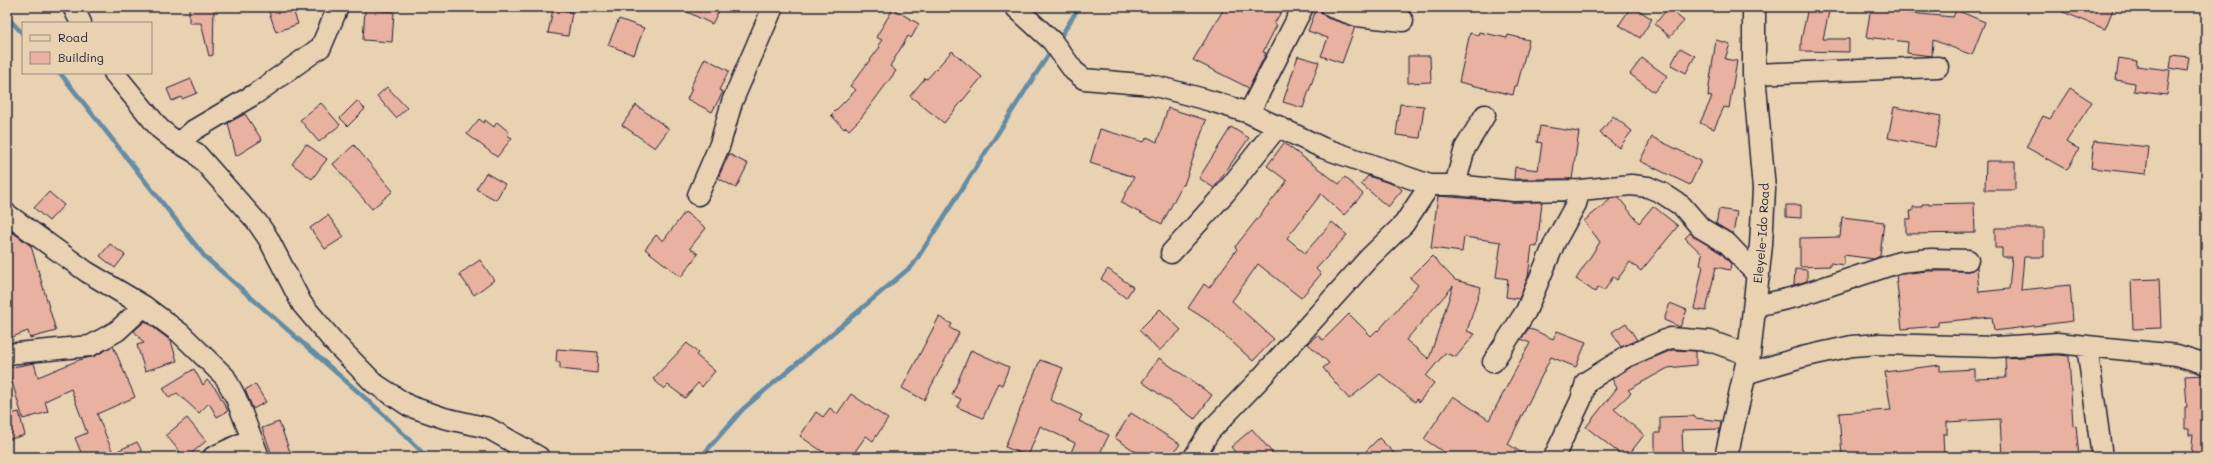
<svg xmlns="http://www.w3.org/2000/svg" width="2213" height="464" viewBox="0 0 2213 464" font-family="Mali,sans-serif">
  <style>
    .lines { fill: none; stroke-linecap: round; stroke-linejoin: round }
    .stream { stroke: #638ca7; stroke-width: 4.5 }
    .building { fill: #e9b19f; stroke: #22223b; fill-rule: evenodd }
    .minor-casing { stroke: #22223b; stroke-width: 23 }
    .major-casing { stroke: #22223b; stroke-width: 25 }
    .minor { stroke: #e8d2b1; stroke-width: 20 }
    .major { stroke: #e8d2b1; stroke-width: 22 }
    .labels { text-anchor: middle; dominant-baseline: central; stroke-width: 4; stroke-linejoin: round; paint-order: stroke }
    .street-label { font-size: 12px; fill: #22223b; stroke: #e8d2b1 }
  </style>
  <rect width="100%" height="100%" fill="#e8d2b1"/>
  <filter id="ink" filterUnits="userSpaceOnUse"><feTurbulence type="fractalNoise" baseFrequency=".025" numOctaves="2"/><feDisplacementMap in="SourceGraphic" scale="8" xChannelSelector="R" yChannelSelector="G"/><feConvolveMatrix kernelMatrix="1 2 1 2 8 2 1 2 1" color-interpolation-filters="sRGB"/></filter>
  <g filter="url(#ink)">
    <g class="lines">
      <path class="stream" d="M7 17 23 34
        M1058 41 1079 7
        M60 73 205 257 381 412 427 457
        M701 457 743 409 913 265 1052 49"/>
    </g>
    <path class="building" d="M189 7H214L213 55 209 56 201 23H189Z
      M283 7H292L298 24 276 32 269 12Z
      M677 7H721L712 24Z
      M1225 7H1284L1274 24 1277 25 1263 52 1266 53 1249 88 1193 60Z
      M1317 7 1327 18 1355 27 1342 63 1321 56 1328 38 1308 31Z
      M1631 7H1634L1652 19 1640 38 1619 25Z
      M1808 7H1830L1823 39H1849V52L1801 51V41Z
      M1871 7H1899L1898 12 1953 17 1956 10 1985 22 1972 55 1933 40 1932 56 1907 53 1908 42 1866 37Z
      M2051 7H2114L2105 29Z
      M1668 8 1684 21 1670 37 1655 24Z
      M365 9 394 12 392 42 363 40Z
      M553 9 572 12 568 36 548 33Z
      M893 9 919 24 911 38 908 36 890 66 896 71 861 118 849 130 846 127 844 129 831 115 856 90 850 86 880 47 878 45 882 40 876 37Z
      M619 19 644 28 634 55 608 45Z
      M1479 32 1507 38 1508 35 1529 40 1517 86H1515L1513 95 1459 82 1470 33 1478 35Z
      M1716 40 1730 44 1725 59 1737 61 1729 108 1724 107 1714 129 1700 123 1712 97 1708 96 1709 86Z
      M1680 48 1695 56 1686 73 1671 65Z
      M952 51 982 77 944 123 910 96 925 78 927 79Z
      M2172 55 2189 57 2187 71 2170 68Z
      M1298 56 1319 62 1303 108 1283 102Z
      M1408 56H1430L1431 82 1408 83Z
      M705 58 729 71 719 90 723 92 712 112 687 99 692 89 690 88Z
      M1642 58 1667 76 1654 92 1630 74Z
      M2119 58 2137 61 2136 66 2170 70 2167 95 2134 91 2135 83 2116 80Z
      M191 79 197 93 182 99 181 97 172 101 167 89Z
      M387 87 407 108 396 118 377 96Z
      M2070 88 2092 102 2066 142 2079 149 2067 170 2026 147 2043 116 2050 119Z
      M357 101 365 109 348 126 340 118Z
      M321 103 340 125 319 142 300 120Z
      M1400 104 1424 106 1420 138 1396 135Z
      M636 105 669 129 655 148 622 125Z
      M1894 107 1941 116 1935 147 1888 138Z
      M1168 108 1206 120 1184 185H1182L1162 224 1121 203 1134 177 1090 163 1100 129 1144 142 1147 137 1157 142Z
      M245 114 262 140 236 156 228 123Z
      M1613 116 1632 131 1619 148 1600 133Z
      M479 119 484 123 485 120 494 127 497 122 509 132 507 135 512 138 497 157 467 134Z
      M1540 126 1579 132 1572 179H1514L1515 167 1538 170 1542 143 1537 142Z
      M1231 127 1249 138 1214 188 1199 178Z
      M1652 137 1701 161 1690 185 1640 161Z
      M2094 141 2149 147 2146 174 2091 168Z
      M1284 143 1339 184 1345 177 1363 194 1344 215 1321 194 1287 238 1305 253 1332 222 1347 235 1316 269 1321 274 1301 298 1258 264 1232 301 1274 339 1253 361 1210 322 1188 308 1204 284 1209 288 1237 249 1235 247 1287 181 1267 166Z
      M306 144 327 159 312 179 292 164Z
      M354 145 393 191 372 209 333 164Z
      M729 154 748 164 736 188 718 178Z
      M1986 161H2015V190H1985Z
      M486 173 505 184 496 200 476 189Z
      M1368 176 1398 186 1402 190 1388 207 1361 184Z
      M49 192 64 205 49 221 34 208Z
      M1438 196 1513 202H1542L1537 247 1532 246 1528 277 1519 299 1506 297 1508 279 1496 277 1501 242 1464 237 1462 252 1431 248Z
      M1612 198H1619L1639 223 1653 206 1678 226 1641 271 1630 262 1617 280 1613 277 1604 291 1598 287 1595 292 1576 279 1600 242 1584 221Z
      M1974 203 1975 233 1906 234V219H1911L1910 211H1913V207H1922V204Z
      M1786 205H1801V218L1786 217Z
      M1719 209 1737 212 1733 234 1716 224Z
      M685 212 706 228 690 248 698 254 681 277 645 249 656 235 663 241Z
      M328 215 344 237 325 249 310 228Z
      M1842 217 1884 222 1880 256 1874 259 1844 255V265L1830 263V266L1800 267V238L1840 237Z
      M1995 228H2044V257H2024L2021 290 2070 285 2073 321 1994 331 1992 317 1938 322V326L1902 329 1896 275 1926 271H1968L1977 267 1979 292 2009 289 2012 257H2002V248H1995Z
      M12 232 31 246 56 331 30 338 28 331 7 339V238Z
      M1690 233 1721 253 1731 264 1730 270 1716 267 1706 311 1694 309 1703 266 1700 265 1702 254 1685 238Z
      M110 244 125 255 115 268 100 256Z
      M1432 256 1455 280 1481 287 1467 331 1475 334 1456 357 1445 353 1426 376 1434 383 1419 402 1417 399 1415 402 1380 374 1349 399 1323 368 1329 363 1308 344 1317 335 1323 340 1349 314 1371 336 1377 330 1378 331 1418 285 1410 278ZM1453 286 1429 359 1406 340Z
      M480 260 494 280 474 295 459 274Z
      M1108 269 1133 287 1126 298 1101 279Z
      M1795 269 1807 270V281L1794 285Z
      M2159 279 2161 328 2133 329 2131 280Z
      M1670 303 1687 310 1680 327 1664 320Z
      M1160 309 1181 330 1159 351 1139 330Z
      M939 317 952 324 950 328 959 333 924 400 902 388Z
      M145 321 171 341 177 361 145 371 137 345 144 343 134 331Z
      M1626 323 1637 340 1621 347 1612 332Z
      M1529 328 1553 339 1557 331 1586 342 1576 367 1551 357 1508 444 1528 457H1451L1424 439 1453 396 1489 420 1530 343 1521 339Z
      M687 343 698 353 696 355 715 371 702 387 698 383 685 398 668 385 664 389 653 379Z
      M113 346 135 397 97 414 113 453 137 442 145 457H83L75 438 87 433 71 389 45 401 48 412 23 419 8 368 34 363 38 377 79 360 95 356Z
      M557 349 598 352 597 373 560 369V362H556Z
      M971 350 1009 367 1002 385 998 383 983 418 957 407 961 399 952 395Z
      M1672 350 1696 351V365L1668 368 1628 390 1631 393 1614 409 1644 435 1627 457H1624L1586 427 1617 388 1612 379 1631 367Z
      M2057 355 2069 356 2073 426 2076 425 2079 457H2002L2000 419 1947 422V434H1943L1944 457H1842L1839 413 1891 410 1885 372 1940 365V371L1975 369V379L2006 378 2005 358Z
      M1159 358 1212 395 1195 419 1142 382Z
      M1040 360 1063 368 1050 400 1082 415 1079 421 1109 435 1098 457H1069L1075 443 1040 426 1028 456 1005 447Z
      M194 369 203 385 207 380 216 389 228 411 217 417 209 403 199 413 177 393 169 398 163 388Z
      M2206 375V457H2191L2193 435H2189V429H2185V407H2187L2185 376Z
      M255 384 266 402 253 409 245 390Z
      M851 394 888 419 873 441 866 436 851 457H830L800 436 816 412 823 417 830 408 837 414Z
      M19 412 25 435 7 440V415Z
      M1131 413 1180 444 1171 457H1144L1115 438Z
      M1695 416V418L1721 421 1720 429 1682 430 1683 457H1655V433H1660V417Z
      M187 418 206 441 187 457H184L166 435Z
      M279 422 292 457H274L271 452 262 428Z
      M1252 429 1276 457H1239L1231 447Z
      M1379 438 1398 457H1360Z"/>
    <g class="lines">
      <defs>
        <path id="minor" d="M73 7 81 23
          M1015 7 1052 41 1074 71 1084 79 1152 85 1211 101 1249 113 1323 148 1430 185H1455L1514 191 1580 190 1631 185 1648 187 1662 193 1682 206 1701 228 1728 244 1759 277
          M1331 7 1357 16 1403 21
          M114 73 160 129 174 140 196 153 257 222 268 238 302 304 334 342 374 383 409 406 444 418 488 428 539 457
          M1754 74 1938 67
          M1249 113 1303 7
          M179 143 194 130 255 94 321 47 338 7
          M1455 185 1465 148 1485 115
          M698 195 720 144 732 102 773 7
          M7 214 87 272 144 306 180 333 225 377 236 398 259 457
          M1171 253 1226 192 1278 126
          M1756 306 1795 297 1900 262 1931 259 1968 260
          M2087 346 2102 457
          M7 354 90 346 117 331 144 306
          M1493 362 1526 311 1555 242 1576 204 1580 190
          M1745 374 1802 357 1852 346 1880 344 1995 347 2057 343 2177 355 2206 364
          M213 457 251 439
          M1194 457 1210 431 1260 379 1369 258 1404 224 1430 185
          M1554 457 1581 400 1586 382 1626 357 1670 338 1710 341 1749 355"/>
        <g id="major">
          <path id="s1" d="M1726 457 1749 355 1761 245 1764 189 1754 74V7"/>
        </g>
      </defs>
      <use href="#minor" class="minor-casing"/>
      <use href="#major" class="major-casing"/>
      <use href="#minor" class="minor"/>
      <use href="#major" class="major"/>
    </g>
  </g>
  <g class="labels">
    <g class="street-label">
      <text stroke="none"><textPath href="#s1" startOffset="227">Eleyele-Ido Road</textPath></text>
    </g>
  </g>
  <rect width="2213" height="464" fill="none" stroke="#e8d2b1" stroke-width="24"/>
  <rect x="12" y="12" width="2189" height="440" fill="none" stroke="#22223b" stroke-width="1.5" filter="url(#ink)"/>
  <rect x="22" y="22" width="130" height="52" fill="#e8d2b1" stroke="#998c82"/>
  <rect x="30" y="35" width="20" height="6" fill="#e8d2b1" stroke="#998c82"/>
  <text x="58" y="42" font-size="12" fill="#22223b">Road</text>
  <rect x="30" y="52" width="20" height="12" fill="#e9b19f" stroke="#998c82"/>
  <text x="58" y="62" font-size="12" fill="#22223b">Building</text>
</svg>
